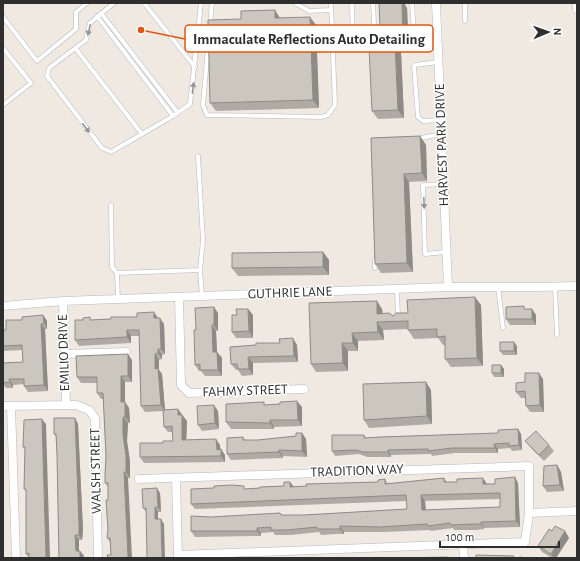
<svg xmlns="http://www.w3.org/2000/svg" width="580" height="561" viewBox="0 0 580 561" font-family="'Alegreya Sans',sans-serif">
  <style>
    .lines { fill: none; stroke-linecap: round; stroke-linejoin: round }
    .lane-casing { stroke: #b4b7c1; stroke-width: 5 }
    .street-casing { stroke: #b4b7c1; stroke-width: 9 }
    .lane { stroke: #fff; stroke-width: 4 }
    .street { stroke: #fff; stroke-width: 8 }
    .wall { fill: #afaba4; fill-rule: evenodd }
    .shaded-wall { fill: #8e8b86 }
    .building { fill: #cbc7bf; stroke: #8e8b86; fill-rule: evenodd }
    .oneway { fill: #969696 }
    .labels { text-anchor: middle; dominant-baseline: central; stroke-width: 3; stroke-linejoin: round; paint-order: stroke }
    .street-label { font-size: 14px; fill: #2e2e2e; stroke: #fff }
    .leader { fill: none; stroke: #df570e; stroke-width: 1.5 }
    .callout-dot { fill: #df570e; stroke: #fff; stroke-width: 1.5 }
    .callout { fill: #fff; stroke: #df570e; stroke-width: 1.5 }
    .callout-label { font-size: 15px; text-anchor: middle; font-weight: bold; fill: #2e2e2e }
  </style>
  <rect width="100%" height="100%" fill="#efe9e1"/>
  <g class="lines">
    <defs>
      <path id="lane" d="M114 3 90 23 86 40 49 68 47 76 102 148 111 152 173 116 190 104 201 3
        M144 3 195 67
        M295 3 309 11 331 10
        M352 3 353 47 375 45 373 3
        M412 3 415 47 438 46
        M465 3V21
        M101 13 178 113
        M97 16 173 116
        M3 17 37 61 76 29V12L87 3
        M210 25 212 3
        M209 35 203 105 207 115 321 117 328 115 335 105 331 3
        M3 48 31 83 3 105
        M76 49 142 134
        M438 62 415 65 414 67 418 117 423 121 441 120
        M416 139 441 134
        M198 156 203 240 200 270
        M443 184 423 185 425 254 446 252
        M111 205 112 267 117 273
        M375 260V268
        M498 287 503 328
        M555 287 557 335
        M397 289 398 318
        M118 299 117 273 200 270 202 296"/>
      <path id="street" d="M436 3 448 287
        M577 3V9
        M179 297 181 385 189 393 304 389
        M63 301 66 405
        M3 306 63 301 448 287H537L577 286
        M64 354 126 352
        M3 406 76 405 89 410 95 418 98 558
        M11 406 16 558
        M139 479 529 466V513L525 542 178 555
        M176 479 178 558
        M529 513 577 511
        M463 544 464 558"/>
    </defs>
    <use href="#lane" class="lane-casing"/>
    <use href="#street" class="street-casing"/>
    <use href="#lane" class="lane"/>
    <use href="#street" class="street"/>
  </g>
  <path class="wall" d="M407 8 409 52H401L404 118 378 119 372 111 381 48Z
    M275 10 280 18 316 25 319 108 216 111 210 103 241 19Z
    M420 136 426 145 427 181 409 182 413 272 381 273 375 264 371 138Z
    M323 252 329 260V275L238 276 232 268Z
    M481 305 483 366 451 367 445 359V345H443L438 338 414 339 408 330V329L383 330 384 340 358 341V351H348V371L316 372 311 364 382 309 383 313 393 316 408 313Z
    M248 309 253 315V338H236L232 332 237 315Z
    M526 309H532L536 315V325H510L506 319Z
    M218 313V331H216L217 352 222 358V376H205L201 371H199L195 365 196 330Z
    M43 315 47 321V329H45L48 391 28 392 24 386V384L13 385V388H6L3 384V363L23 362 22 350 3 351V330H6L22 320Z
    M158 318 164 324 165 354 162 355V359L159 360V370L162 374 165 410 178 409 187 421 186 440 220 445V449L225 455V462L144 463 140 457 163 443 173 441 172 432H168L164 427 163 411 145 412 141 406 139 336H131V343L79 346 75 340 92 320Z
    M297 345 298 362 253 363V375L242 376 238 370H236L231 364 230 347Z
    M517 346V355H503L500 351Z
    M132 360V382H125V402L129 408 130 423H128L127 441 130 462V478H128L111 555 110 542 107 538 108 529V487L105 483 106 456 103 399H101L97 393V383H81L77 377Z
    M501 365 504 369V377H494L492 373Z
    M543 379 544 412H530L526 406 525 398H521L516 392 525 382Z
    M431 390 432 424 369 428 364 420Z
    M266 405 302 407V426L274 427V429H231L226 422Z
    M218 411 219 429 202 431 198 425Z
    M75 418 78 424 83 530 82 540H79V551H80L84 556V558H59L57 455 56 437 54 434Z
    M46 424 29 558 26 554V491L24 489 25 449 23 447Z
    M518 429 521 434 522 450 512 451 510 448 498 449V453H455L432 456 431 454 391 455V457H367L359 454 335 456 332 451 364 435 366 438 380 437 498 433Z
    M302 433 306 439 307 457 283 456V458L231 460 227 454 243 437 245 440H258L296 436Z
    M525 441 549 445 554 451 544 461 530 447Z
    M557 465 561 472 564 491 547 492 543 486Z
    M444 478 447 482 487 484 518 483 520 527 484 528V529L477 530H454L453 528 431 531 430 530 384 532H344V534H336L321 535 319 532 291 535H275L273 532 261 533V536L195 537 191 531 211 517 280 513 282 515H304L407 509V501L195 509 191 504 246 489 260 488 284 486 290 482 294 487 307 486 378 482 385 479 388 484ZM500 499V507L426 510 425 501Z
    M160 493 161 512H158V519L164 524 146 512 143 508Z
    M552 531H565L569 538 556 558H552L542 552 538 546Z"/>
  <path class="shaded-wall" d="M402 3H404L407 8 409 52 403 44Z
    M275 10 280 19 275 18Z
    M310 17 316 25 319 108 313 100Z
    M395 44 401 52 404 118 398 110Z
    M420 136 426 145 427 181 422 173Z
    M404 174 409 182 413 272 407 263Z
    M323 252 329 260V275L323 267Z
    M475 297 481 305 483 366 477 358Z
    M377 301 382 309 383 322 377 314Z
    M214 307 218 313V331L214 325Z
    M248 309 253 315V338L249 331Z
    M532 309 536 315V325L532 319Z
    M154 312 158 318H154Z
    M43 315 47 321V329L44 323Z
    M160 318 164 324 165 354 161 349Z
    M377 322 383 330 384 340 378 332Z
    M41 324 45 329 48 391 44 385Z
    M212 325 216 331 217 352 222 358V376L218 370 213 352Z
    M127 330 131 336V343L127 337Z
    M352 333 358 341V351L353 343Z
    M293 338 297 345 298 362 294 356Z
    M514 342 517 346V355L514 351Z
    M342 343 348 351V371L343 363Z
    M158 349 162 355V359L158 353Z
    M128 354 132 360V382L128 376Z
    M155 354 159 360V370L162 374 165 411 161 405 155 369Z
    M248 357 253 363V375L249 369Z
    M501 365 504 369V377L501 373Z
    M539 373 543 379 544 412 540 405Z
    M121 376 125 382V402L129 408 130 423 125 417 121 402Z
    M9 379 13 385V388L10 382Z
    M426 382 431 390 432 424 427 416Z
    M297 401 302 407V426L298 420Z
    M214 405 218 411 219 429 215 423Z
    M178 409 182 415H178Z
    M182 415 187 421 186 446 182 440Z
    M123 417 128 423 127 441 130 462V478L126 472 123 435Z
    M75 418 78 424 83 530 82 540 79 535Z
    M42 419 46 424 50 558H46Z
    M270 420 274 427V429L270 423Z
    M518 429 521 434 522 450 519 445Z
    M302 433 306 439 307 457 302 451Z
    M216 439 220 445 221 455 217 450Z
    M494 444 498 449V453L495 448Z
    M221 449 225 455V462L221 456Z
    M279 450 283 456V458L279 452Z
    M388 450 391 455V457L388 452Z
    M557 465 561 472 564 491 560 485Z
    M124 472 128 478 132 558H128Z
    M515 477 518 483 520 527 516 521Z
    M483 478 487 484H483Z
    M290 482 294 487H290Z
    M157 488 160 493 161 512 158 507Z
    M421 495 425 501 426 515 422 510Z
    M155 507 158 512V524L155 519Z
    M161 519 164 524 165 558H162Z
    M481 522 484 528V529L481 524Z
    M340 526 344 532V534L340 529Z
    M257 528 261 533V536L257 531Z
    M565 531 569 538 556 558H554L551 554Z
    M75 535 79 540V556L76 551Z
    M80 551 84 556V558H80Z"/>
  <path class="building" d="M379 3H402L403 44H395L398 110 372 111 369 48H381Z
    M275 10V18L310 17 313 100 210 103 208 20 241 19V11Z
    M420 136 422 173 404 174 407 263 375 264 371 138Z
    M323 252V267L232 268V253Z
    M475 297 477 358 445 359V336L437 337V329L408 330V321L377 322 378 332 352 333 353 343H342L343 363 311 364 309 303 377 301V314L389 313 393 316 396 313H408L407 300Z
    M524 306V309H532V319H506V307Z
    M214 307V325H212L213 352H217L218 370H200V364L195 365 194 330H196L195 308Z
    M236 309H248L249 331 232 332V315H237Z
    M154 312V318H160L161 349H158V353L155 354V369L158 368 161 405 141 406 139 330H127V337L75 340V320H83V318L90 317V320L111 319V317H137V313Z
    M43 315 44 323 41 324 44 385 24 386V379H9L10 382 3 383V363L23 362 22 345 3 346V330H6V320H22V317Z
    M293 338 294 356 248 357 249 369H238L237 364H231L230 347 256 345V343H280L279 339Z
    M500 342H514V351H500Z
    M128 354V376H121V402H125V417H123V435L126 456V472H124L128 558H108L107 555H111L110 538H107L108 529 106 500H108V483H105V475L106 456 103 393H97V377H77L76 356Z
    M492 365H501V373H492Z
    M525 373H539L540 405 526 406 525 391 516 392V383L525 382Z
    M426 382 427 416 364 420 363 384Z
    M297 401 298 420H270V423L226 422V404L264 402V405L280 404V402Z
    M214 405 215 423 198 425 197 406Z
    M178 409V415H182V440L216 439 217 450 221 449V456L140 457V443H163V441H173L172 426 164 427 163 410Z
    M54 418H75L79 524V535H75L76 551H80V558H59L57 455 56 434H54Z
    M42 419 46 558H29V553L26 554V489H24L25 447H23L24 420Z
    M518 429 519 445 509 446V443L494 444 495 448H452L428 451V449L388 450V452H363L356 450 332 451V435H364V438L380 437 498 433V430Z
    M536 431 549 445 539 455 525 441Z
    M296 433H302V451L279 450V452L227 454V438L243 437V440H258L296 436Z
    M557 465 560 485 543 486 544 466Z
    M515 477 516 521 481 522V524H474L451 525 450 523 428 526 427 524 380 527 340 526V529H317V527L287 530H271V527L257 528V531H191V516L211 517 280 513 281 515H304L407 509 406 495 191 504V489L214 488V486L232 485 244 486V489L260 488V487L284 486V482H290V487L307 486 306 484 378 482V480L385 479V484L444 478V482H457V479L483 478V484H495V479ZM500 493V507L422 510 421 495Z
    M157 488 158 507H155V519H161L162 558H147L146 508H143L142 489Z
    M555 526 565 531 551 554 538 546 549 529 552 531Z
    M476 555 514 556V558L522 557V558H476Z
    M448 557V558H398Z"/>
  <defs><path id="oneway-solid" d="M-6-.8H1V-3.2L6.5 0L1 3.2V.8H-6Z"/></defs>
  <g class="oneway">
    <use href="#oneway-solid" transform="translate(89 30) rotate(103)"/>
    <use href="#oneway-solid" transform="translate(193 88) rotate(-83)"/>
    <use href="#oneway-solid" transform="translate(86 128) rotate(52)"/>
    <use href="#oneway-solid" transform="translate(424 203) rotate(88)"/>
  </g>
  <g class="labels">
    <g class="street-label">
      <text transform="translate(442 145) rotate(-92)">HARVEST PARK DRIVE</text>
      <text transform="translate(290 293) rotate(-2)">GUTHRIE LANE</text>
      <text transform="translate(64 353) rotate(-92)">EMILIO DRIVE</text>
      <text transform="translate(245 391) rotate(-2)">FAHMY STREET</text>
      <text transform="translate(96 471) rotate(-91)">WALSH STREET</text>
      <text transform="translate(357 471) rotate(-2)">TRADITION WAY</text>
    </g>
  </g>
  <path class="leader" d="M141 30L185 39"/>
  <circle class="callout-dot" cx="141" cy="30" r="4"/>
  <rect class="callout" x="185" y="25" width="248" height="27" rx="4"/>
  <g class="callout-label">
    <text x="309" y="44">Immaculate Reflections Auto Detailing</text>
  </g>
  <rect width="580" height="561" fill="none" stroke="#2e2e2e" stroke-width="8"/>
  <g transform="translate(548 32) rotate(88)" stroke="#ffffff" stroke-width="3" paint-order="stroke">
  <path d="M0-3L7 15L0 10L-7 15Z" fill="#2e2e2e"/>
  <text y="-6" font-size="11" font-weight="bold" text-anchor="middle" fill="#2e2e2e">N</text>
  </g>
  <path d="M440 541v6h119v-6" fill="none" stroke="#2e2e2e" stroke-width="2"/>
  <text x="446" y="541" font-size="12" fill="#2e2e2e" stroke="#ffffff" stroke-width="3" paint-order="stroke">100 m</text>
</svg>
